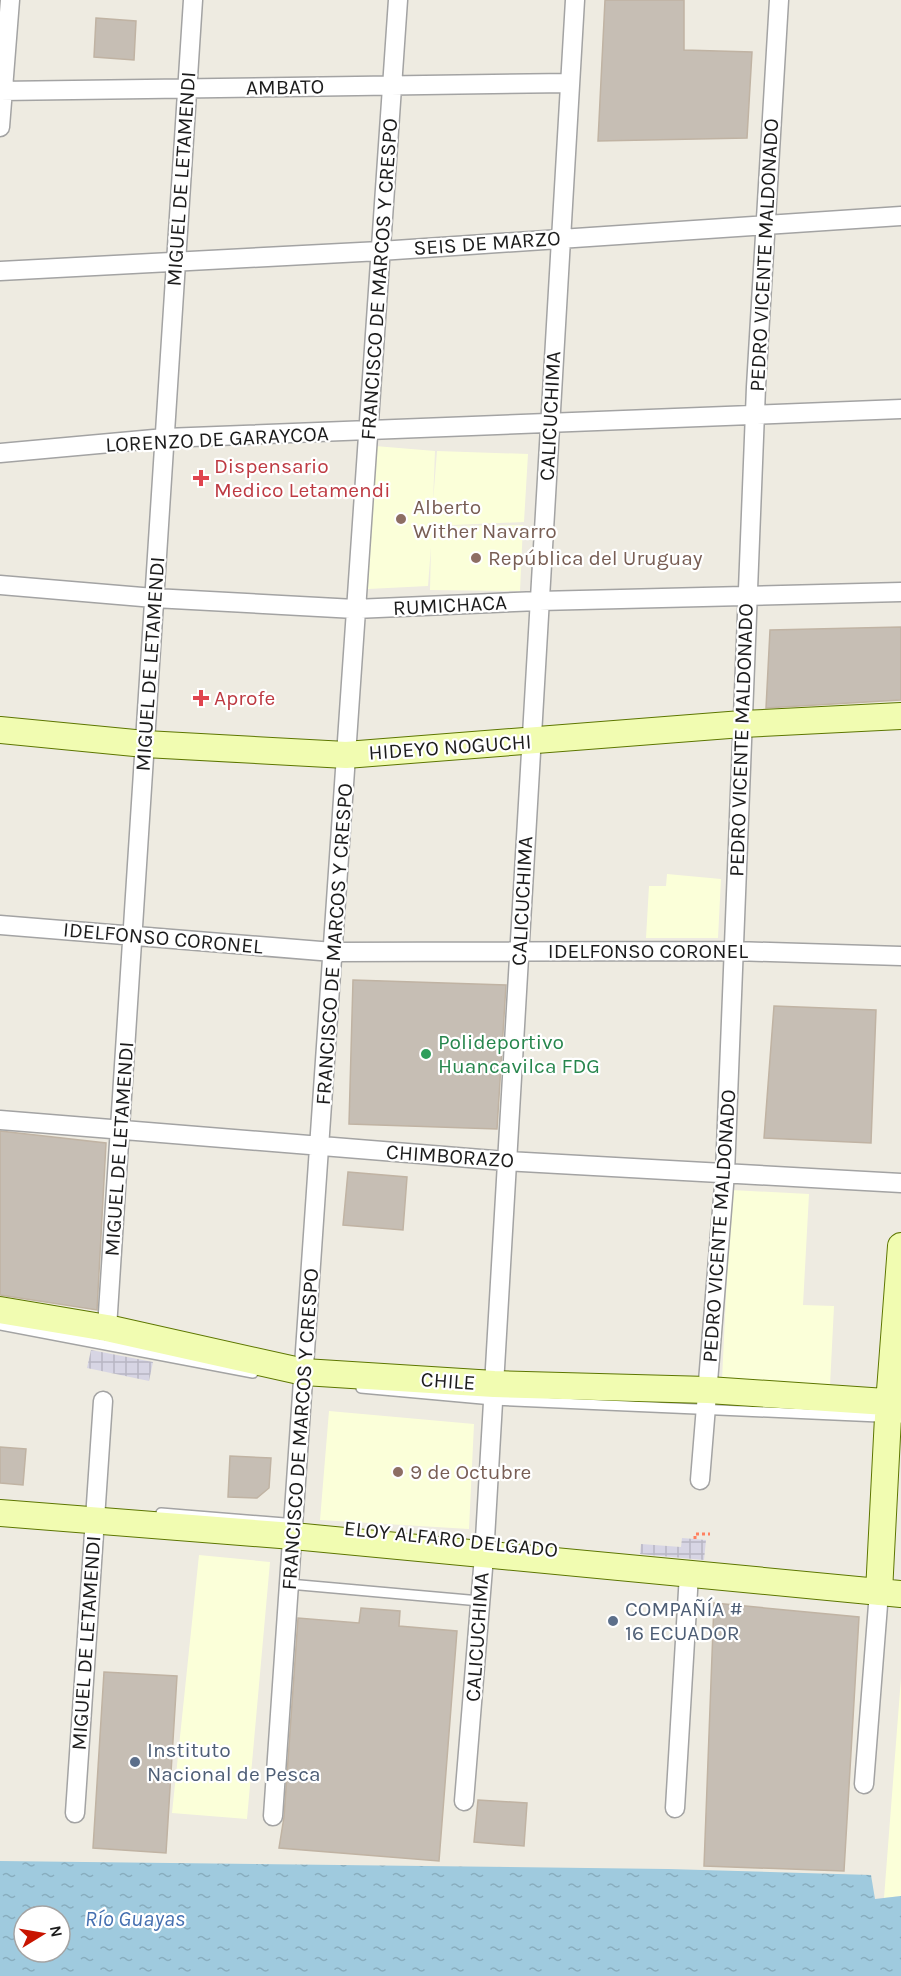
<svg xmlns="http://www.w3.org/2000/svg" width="901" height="1976" viewBox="0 0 901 1976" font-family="Karla,sans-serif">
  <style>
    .education { fill: #fbffd9 }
    .plaza { fill: url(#plaza-grid) }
    .water { fill: url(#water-ripples); fill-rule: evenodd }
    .building { fill: #c6beb4; stroke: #c0b3a3; stroke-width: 1.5 }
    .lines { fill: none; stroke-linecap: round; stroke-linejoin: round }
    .lane-casing { stroke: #a3a3a3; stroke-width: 12 }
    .street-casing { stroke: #a3a3a3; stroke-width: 21 }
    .secondary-casing { stroke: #5d7600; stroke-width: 28 }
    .path { stroke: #ff8161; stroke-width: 3; stroke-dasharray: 3 3; stroke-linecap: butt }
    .lane { stroke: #fff; stroke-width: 9 }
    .street { stroke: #fff; stroke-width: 18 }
    .secondary { stroke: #f1fcb1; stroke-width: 26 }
    .health-dot { fill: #e0444e; stroke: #fff; stroke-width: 2 }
    .education-dot { fill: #8d6e63; stroke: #fff; stroke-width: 2 }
    .leisure-dot { fill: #2e9e5b; stroke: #fff; stroke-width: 2 }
    .service-dot { fill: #5c6f8a; stroke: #fff; stroke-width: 2 }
    .labels { text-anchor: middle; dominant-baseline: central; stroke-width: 4.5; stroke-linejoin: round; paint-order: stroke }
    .street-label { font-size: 21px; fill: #1c1c1c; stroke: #fff }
    .health-label { font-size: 21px; fill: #be3a42; stroke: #fff; text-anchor: start }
    .education-label { font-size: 21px; fill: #785e54; stroke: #fff; text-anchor: start }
    .leisure-label { font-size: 21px; fill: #27864d; stroke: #fff; text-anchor: start }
    .service-label { font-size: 21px; fill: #4e5e75; stroke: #fff; text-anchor: start }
    .water-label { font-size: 22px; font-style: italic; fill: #446fb0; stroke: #fff }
  </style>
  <defs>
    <pattern id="plaza-grid" width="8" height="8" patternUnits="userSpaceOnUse" patternTransform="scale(1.5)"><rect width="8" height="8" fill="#d7d5e4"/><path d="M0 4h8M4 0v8" fill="none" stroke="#b8b6c3"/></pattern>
    <pattern id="water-ripples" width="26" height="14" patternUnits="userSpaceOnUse" patternTransform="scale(1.5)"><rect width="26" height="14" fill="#9fcade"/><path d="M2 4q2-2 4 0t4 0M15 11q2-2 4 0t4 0" fill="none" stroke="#88adbe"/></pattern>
  </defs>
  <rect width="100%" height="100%" fill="#eeebe1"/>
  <path class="education" d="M375 446 435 451 433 502 437 451 528 454 524 522 431 526 523 525 520 591 430 590 431 547 428 586 368 589Z
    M667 874 721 879 718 938H646L649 886H666Z
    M731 1190 809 1194 803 1305 834 1306 830 1386 722 1380Z
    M329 1411 474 1424 469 1529 320 1520Z
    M199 1555 270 1562 247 1819 172 1813Z
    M901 1678V1896L884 1898Z"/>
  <path class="plaza" d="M91 1350 153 1362 149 1381 87 1368Z
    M682 1538 706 1540 704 1560 640 1554 641 1544 681 1547Z"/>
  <path class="water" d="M0 1861 668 1869 871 1875 875 1899 901 1896V1976H0ZM24 1916H60V1952H24Z"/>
  <path class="building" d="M605 0H684V50L752 52 747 138 598 141Z
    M96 18 136 21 134 60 94 57Z
    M901 627V700L766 708 770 630Z
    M353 980 506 985 497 1129 349 1124Z
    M774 1006 876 1010 871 1143 764 1138Z
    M0 1131 106 1143 97 1310 0 1295Z
    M348 1172 407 1177 403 1230 343 1225Z
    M0 1447 26 1449 23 1485 0 1483Z
    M230 1456 271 1458 269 1488 257 1498 228 1497Z
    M714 1603 859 1617 844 1871 704 1866Z
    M361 1608 400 1611 399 1626 457 1631 439 1861 279 1848 284 1817 298 1618 359 1623Z
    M104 1672 177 1676 166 1853 93 1848Z
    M478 1800 527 1803 524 1846 474 1842Z"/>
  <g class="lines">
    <defs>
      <path id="lane" d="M0 1325 253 1373
        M361 1388 493 1400 901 1418
        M161 1513 297 1524
        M289 1584 480 1601"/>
      <path id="street" d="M0 91 570 83
        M0 127 10 0
        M0 271 380 251 901 216
        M0 453 165 438 901 409
        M0 585 154 598 355 609 539 601 901 592
        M0 925 333 952 734 951 901 956
        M0 1120 506 1161 901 1183
        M107 1328 193 0
        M700 1480 725 1173 756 387 779 0
        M864 1784 879 1592
        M464 1801 484 1556 575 0
        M675 1808 689 1574
        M75 1813 103 1401
        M273 1816 398 0"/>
      <path id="secondary" d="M0 730 145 744 346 755 742 724 901 716
        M0 1310 107 1328 304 1372 494 1384 708 1390 901 1403
        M0 1513 293 1536 901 1594
        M879 1592 888 1417 901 1246"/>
    </defs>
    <use href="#lane" class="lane-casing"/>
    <use href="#street" class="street-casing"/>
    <use href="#secondary" class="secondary-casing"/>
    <path class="path" d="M695 1539V1534H710"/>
    <use href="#lane" class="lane"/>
    <use href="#street" class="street"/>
    <use href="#secondary" class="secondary"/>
  </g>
  <g class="health-dot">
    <path d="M198 469h6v6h6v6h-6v6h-6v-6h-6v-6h6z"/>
    <path d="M198 689h6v6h6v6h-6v6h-6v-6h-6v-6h6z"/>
  </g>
  <g class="education-dot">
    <circle cx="401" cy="519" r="6"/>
    <circle cx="476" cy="558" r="6"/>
    <circle cx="398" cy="1472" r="6"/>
  </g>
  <circle class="leisure-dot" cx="426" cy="1054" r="6"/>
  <g class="service-dot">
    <circle cx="613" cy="1621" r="6"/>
    <circle cx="135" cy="1762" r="6"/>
  </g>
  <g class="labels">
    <g class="street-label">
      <text transform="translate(285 87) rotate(-1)">AMBATO</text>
      <text transform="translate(181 179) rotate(-86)">MIGUEL DE LETAMENDI</text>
      <text transform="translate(487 243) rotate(-4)">SEIS DE MARZO</text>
      <text transform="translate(764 255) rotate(-87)">PEDRO VICENTE MALDONADO</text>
      <text transform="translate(379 279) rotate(-86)">FRANCISCO DE MARCOS Y CRESPO</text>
      <text transform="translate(550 416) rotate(-87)">CALICUCHIMA</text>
      <text transform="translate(217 439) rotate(-3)">LORENZO DE GARAYCOA</text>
      <text transform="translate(450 605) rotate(-3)">RUMICHACA</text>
      <text transform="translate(150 664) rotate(-86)">MIGUEL DE LETAMENDI</text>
      <text transform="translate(741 740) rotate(-88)">PEDRO VICENTE MALDONADO</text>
      <text transform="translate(450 747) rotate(-4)">HIDEYO NOGUCHI</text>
      <text transform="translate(522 901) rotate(-87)">CALICUCHIMA</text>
      <text transform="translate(163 938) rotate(5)">IDELFONSO CORONEL</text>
      <text transform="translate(334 944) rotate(-86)">FRANCISCO DE MARCOS Y CRESPO</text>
      <text x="648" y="951">IDELFONSO CORONEL</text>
      <text transform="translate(119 1149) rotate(-86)">MIGUEL DE LETAMENDI</text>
      <text transform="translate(450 1156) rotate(4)">CHIMBORAZO</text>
      <text transform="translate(719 1226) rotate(-86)">PEDRO VICENTE MALDONADO</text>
      <text transform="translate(448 1381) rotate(4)">CHILE</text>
      <text transform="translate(300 1429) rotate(-86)">FRANCISCO DE MARCOS Y CRESPO</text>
      <text transform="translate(451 1539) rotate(6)">ELOY ALFARO DELGADO</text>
      <text transform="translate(477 1637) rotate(-86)">CALICUCHIMA</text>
      <text transform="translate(86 1643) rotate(-86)">MIGUEL DE LETAMENDI</text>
    </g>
    <g class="health-label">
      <text x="214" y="466">Dispensario<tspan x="214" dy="24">Medico Letamendi</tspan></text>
      <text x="214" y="698">Aprofe</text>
    </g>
    <g class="education-label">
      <text x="413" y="507">Alberto<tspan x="413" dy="24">Wither Navarro</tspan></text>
      <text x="488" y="558">República del Uruguay</text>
      <text x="410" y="1472">9 de Octubre</text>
    </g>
    <g class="leisure-label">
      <text x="438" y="1042">Polideportivo<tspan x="438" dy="24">Huancavilca FDG</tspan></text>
    </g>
    <g class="service-label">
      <text x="625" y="1609">COMPAÑÍA #<tspan x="625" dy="24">16 ECUADOR</tspan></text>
      <text x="147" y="1750">Instituto<tspan x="147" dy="24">Nacional de Pesca</tspan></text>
    </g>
    <g class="water-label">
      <text x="135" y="1919">Río Guayas</text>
    </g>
  </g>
  <g transform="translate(42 1934) rotate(79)"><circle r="28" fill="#ffffff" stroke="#a4a4a4" stroke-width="1.5"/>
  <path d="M0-4.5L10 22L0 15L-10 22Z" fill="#c81400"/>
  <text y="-9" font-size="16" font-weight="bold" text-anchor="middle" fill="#1c1c1c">N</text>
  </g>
</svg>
